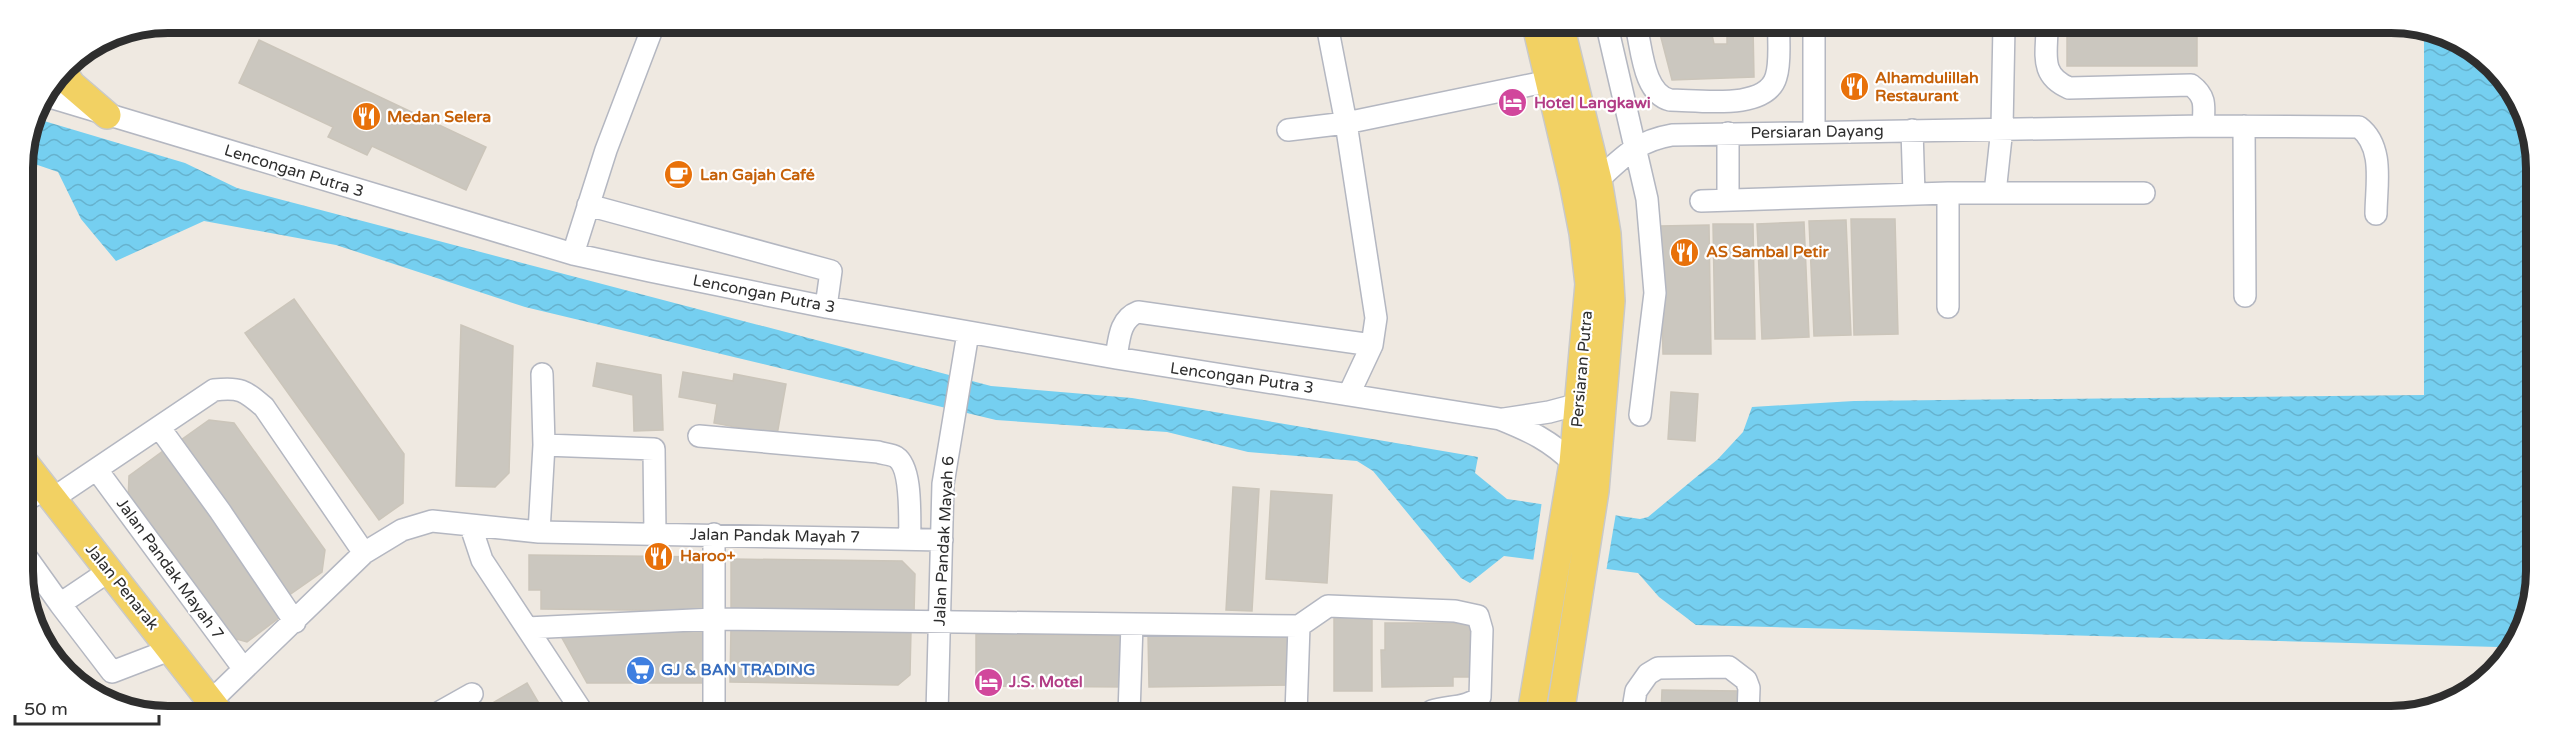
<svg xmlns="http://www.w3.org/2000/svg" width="2559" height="739" viewBox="0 0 2559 739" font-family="'Varela Round',sans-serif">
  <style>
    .water { fill: url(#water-waves) }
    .pier { fill: #efe9e1 }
    .building { fill: #cbc7bf; stroke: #cbc5ba; stroke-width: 1.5 }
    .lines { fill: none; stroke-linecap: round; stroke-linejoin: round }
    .minor-casing { stroke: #b4b7c1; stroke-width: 24 }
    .major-casing { stroke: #c9c9c9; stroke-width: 30 }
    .minor { stroke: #fff; stroke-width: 21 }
    .major { stroke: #f2d163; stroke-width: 27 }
    .labels { text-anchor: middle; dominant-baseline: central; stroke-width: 4.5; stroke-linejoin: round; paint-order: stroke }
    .food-label { font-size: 16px; font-weight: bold; fill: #c56008; stroke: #fff; text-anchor: start }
    .hotel-label { font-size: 16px; font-weight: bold; fill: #b23c85; stroke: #fff; text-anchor: start }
    .street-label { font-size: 16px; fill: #2e2e2e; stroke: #fff }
    .shop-label { font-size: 16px; font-weight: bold; fill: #366cbe; stroke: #fff; text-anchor: start }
    .rim { fill: none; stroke: #2e2e2e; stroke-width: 8 }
  </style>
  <defs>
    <pattern id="water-waves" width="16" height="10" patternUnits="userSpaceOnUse" patternTransform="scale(1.5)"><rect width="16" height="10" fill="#75cff0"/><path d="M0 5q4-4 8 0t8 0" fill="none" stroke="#66b2ce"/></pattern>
  </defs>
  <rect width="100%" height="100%" fill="#efe9e1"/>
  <path class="water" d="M2424 27H2429L2500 72 2534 140 2532 609 2505 652 2498 647 1696 625 1659 597 1638 573 1504 556 1470 583 1461 578 1373 471 1357 461 1248 452 1167 432 996 420 525 307 336 245 204 221 116 261 81 219 58 172 23 160 34 118 185 163 237 188 991 386 1132 398 1478 457 1475 473 1507 499 1640 519 1648 517 1718 459 1743 432 1752 407 1854 401 2424 395Z"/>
  <path class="pier" d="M1542 501 1616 513 1606 572 1533 562Z"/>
  <path class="building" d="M1658 26H1710L1714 44H1727V26H1753L1754 77 1672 80Z
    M2067 27H2197V66H2067Z
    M259 40 486 147 466 190 372 146 367 155 328 137 333 127 239 83Z
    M1851 219H1895L1898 334 1854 335Z
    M1846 220 1851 335 1814 336 1809 221Z
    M1804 222 1809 337 1762 339 1757 224Z
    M1713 224H1753L1755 339H1715Z
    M1709 225 1711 354H1663L1660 226Z
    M294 299 404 454 403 503 379 520 245 333Z
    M461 325 513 346 509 473 495 487 456 486Z
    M597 363 661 375 663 430 634 431 633 395 593 386Z
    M683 372 733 381 734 374 786 384 777 435 714 423 717 404 679 397Z
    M1671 392 1698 394 1695 441 1668 439Z
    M209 420 234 423 325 550 322 572 285 598 174 445Z
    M163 451 284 614 247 642 226 636 128 504 129 476Z
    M1233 487 1259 489 1252 611 1226 610Z
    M1271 491 1332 495 1327 583 1266 579Z
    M529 555 712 557 711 611 541 609V590H529Z
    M731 559 902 561 915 574 914 614 731 612Z
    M1334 617H1372V691H1334Z
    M1385 623H1470L1471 677H1453V686L1382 687 1381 650H1385Z
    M731 627 911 630 910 675 898 685 730 682Z
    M711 628V683H587L557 629Z
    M1296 632 1297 685 1149 687 1148 634Z
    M976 634 1130 636V687L976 686Z
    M527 683 544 712H477Z
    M1662 690 1739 691 1738 715H1661Z"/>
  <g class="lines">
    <defs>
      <path id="minor" d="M1327 25 1346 123 1376 318 1372 345 1349 394
        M1607 26 1647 199 1655 293 1640 415
        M1636 26C1642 48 1643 93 1670 100 1699 100 1766 111 1776 77 1781 62 1778 42 1779 26
        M1814 26V132
        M2047 27C2047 54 2039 75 2069 88L2191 85C2207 97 2204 107 2203 126
        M43 95 573 254 650 271 826 307 1116 358 1500 419C1530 431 1551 441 1573 463
        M2244 126 2245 296
        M1288 130 1346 123 1549 81
        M1912 130 1914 194
        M1598 180C1623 157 1637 141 1672 135L2203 126 2359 127C2385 147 2376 186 2376 214
        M1995 193 2002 128 2004 26
        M1728 200V133
        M1701 201 1948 193H2144
        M588 205 831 271 826 307
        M573 254 606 150 654 24
        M1948 307V193
        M1116 358C1119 341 1119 319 1138 312L1372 345
        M1504 419 1549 412 1579 404
        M159 427 220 511 295 622
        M699 436 878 452C883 454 891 454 896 457 913 468 909 520 910 538
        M544 445 654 449 655 533
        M97 470 243 668
        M52 499 214 390C240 387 244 390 264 407L364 553 402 530 432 521 539 532 942 540
        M25 501 44 489
        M471 527 482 560 583 713
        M539 532 544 445 542 374
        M25 555 60 604
        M109 571 60 604 112 672 172 649
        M527 628 714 619 1299 626 1328 606 1455 611 1478 616 1482 630 1480 697C1468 708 1447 706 1432 711L1431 714
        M211 701 364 553
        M440 712 472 694
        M714 713V534
        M937 713 943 484 968 333
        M1129 714 1132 624
        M1296 714 1299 626
        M1632 715 1636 691 1648 674 1658 668 1729 667 1746 680 1749 688 1748 715"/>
      <path id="major" d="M62 69 71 84 107 115
        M24 462 219 712
        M1531 714 1573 463 1589 284 1583 233 1573 182 1536 25
        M1560 715 1595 491 1611 301 1607 234 1598 180 1560 25"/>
    </defs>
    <use href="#minor" class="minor-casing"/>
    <use href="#major" class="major-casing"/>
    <use href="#minor" class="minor"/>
    <use href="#major" class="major"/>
  </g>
  <defs>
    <symbol id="restaurant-disc" viewBox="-11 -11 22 22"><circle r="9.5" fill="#e8710a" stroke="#fff"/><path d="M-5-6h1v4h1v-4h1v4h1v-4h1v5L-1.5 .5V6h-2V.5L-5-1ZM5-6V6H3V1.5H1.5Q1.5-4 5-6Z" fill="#fff"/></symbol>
    <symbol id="hotel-disc" viewBox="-11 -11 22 22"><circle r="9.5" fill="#d1479c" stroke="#fff"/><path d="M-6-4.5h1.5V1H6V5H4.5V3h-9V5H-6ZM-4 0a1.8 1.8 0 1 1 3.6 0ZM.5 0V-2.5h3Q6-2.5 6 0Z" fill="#fff"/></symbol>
    <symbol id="cafe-disc" viewBox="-11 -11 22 22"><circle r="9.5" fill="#e8710a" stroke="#fff"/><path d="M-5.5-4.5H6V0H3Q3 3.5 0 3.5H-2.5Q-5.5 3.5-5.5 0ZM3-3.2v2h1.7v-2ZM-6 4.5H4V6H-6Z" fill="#fff"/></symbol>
    <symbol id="supermarket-disc" viewBox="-11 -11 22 22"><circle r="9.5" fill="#3f7fe0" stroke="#fff"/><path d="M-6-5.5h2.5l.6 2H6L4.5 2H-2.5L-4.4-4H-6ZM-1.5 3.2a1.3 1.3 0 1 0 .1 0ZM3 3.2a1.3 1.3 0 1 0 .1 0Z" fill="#fff"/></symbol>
  </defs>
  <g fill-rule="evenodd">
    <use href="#restaurant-disc" x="1838" y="70" width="33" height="33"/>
    <use href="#hotel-disc" x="1496" y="86" width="33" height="33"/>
    <use href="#restaurant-disc" x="350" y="100" width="33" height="33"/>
    <use href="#cafe-disc" x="662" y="158" width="33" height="33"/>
    <use href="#restaurant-disc" x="1668" y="236" width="33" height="33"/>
    <use href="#restaurant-disc" x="642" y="540" width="33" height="33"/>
    <use href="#supermarket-disc" x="624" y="654" width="33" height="33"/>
    <use href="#hotel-disc" x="972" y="666" width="33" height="33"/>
  </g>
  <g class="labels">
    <g class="food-label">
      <text x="1875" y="78">Alhamdulillah<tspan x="1875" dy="18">Restaurant</tspan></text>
      <text x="387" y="117">Medan Selera</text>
      <text x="700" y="175">Lan Gajah Café</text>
      <text x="1706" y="252">AS Sambal Petir</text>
      <text x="680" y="556">Haroo+</text>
    </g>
    <g class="hotel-label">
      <text x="1534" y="103">Hotel Langkawi</text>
      <text x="1009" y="682">J.S. Motel</text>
    </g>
    <g class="street-label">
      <text transform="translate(1817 132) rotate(-1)">Persiaran Dayang</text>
      <text transform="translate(294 171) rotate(17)">Lencongan Putra 3</text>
      <text transform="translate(764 294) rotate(11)">Lencongan Putra 3</text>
      <text transform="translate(1582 369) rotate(-85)">Persiaran Putra</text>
      <text transform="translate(1242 378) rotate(8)">Lencongan Putra 3</text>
      <text transform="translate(775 536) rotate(1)">Jalan Pandak Mayah 7</text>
      <text transform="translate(944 541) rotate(-87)">Jalan Pandak Mayah 6</text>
      <text transform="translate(170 569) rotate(54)">Jalan Pandak Mayah 7</text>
      <text transform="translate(122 587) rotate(51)">Jalan Penarak</text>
    </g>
    <g class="shop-label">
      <text x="661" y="670">GJ &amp; BAN TRADING</text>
    </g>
  </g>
  <path d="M0 0H2559V739H0ZM168 33H2391A135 135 0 0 1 2526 168V571A135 135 0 0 1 2391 706H168A135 135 0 0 1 33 571V168A135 135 0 0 1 168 33Z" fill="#fff" fill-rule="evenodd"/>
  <path class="rim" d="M168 33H2391A135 135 0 0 1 2526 168V571A135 135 0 0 1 2391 706H168A135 135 0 0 1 33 571V168A135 135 0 0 1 168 33Z"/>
  <path d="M15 715v9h144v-9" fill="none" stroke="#2e2e2e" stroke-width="3"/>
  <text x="24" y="715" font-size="18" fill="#2e2e2e" stroke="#ffffff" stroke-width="4.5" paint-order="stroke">50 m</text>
</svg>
